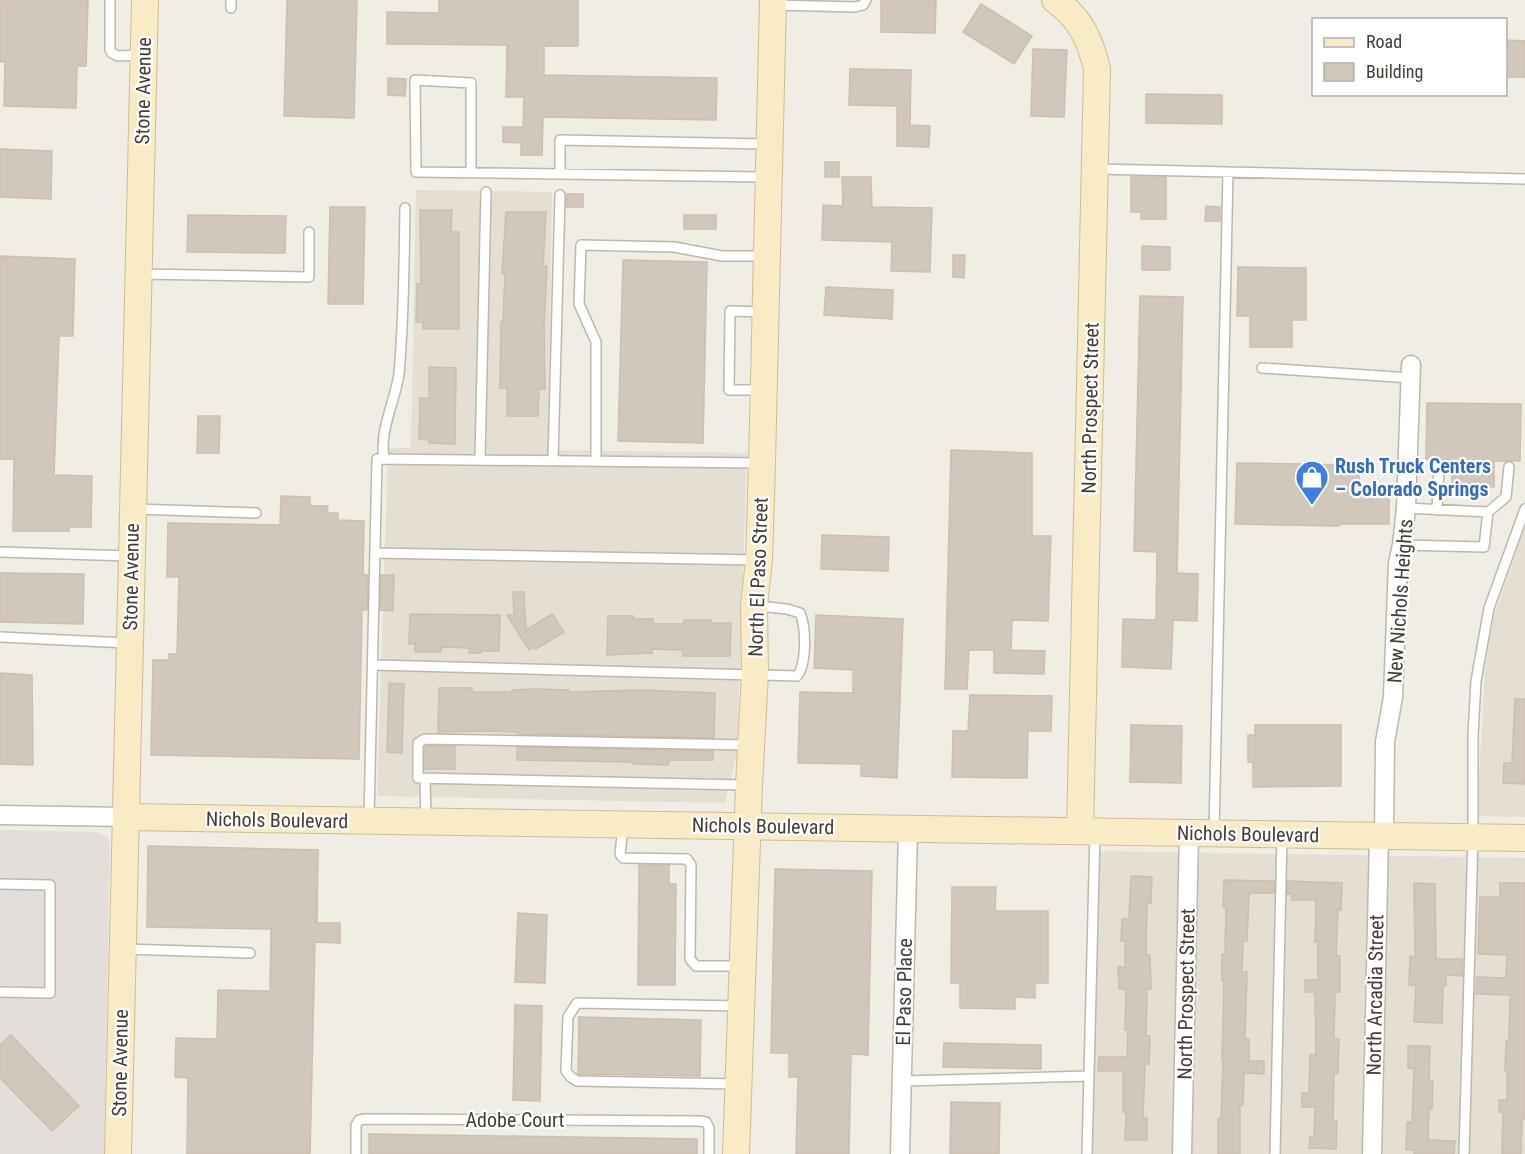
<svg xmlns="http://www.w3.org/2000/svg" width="1525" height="1154" viewBox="0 0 1525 1154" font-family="'Roboto Condensed',sans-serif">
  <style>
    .residential { fill: #e4ded3 }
    .industrial { fill: #e3ded9 }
    .building { fill: #d1c8bb; stroke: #cbbfaf; stroke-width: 1.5 }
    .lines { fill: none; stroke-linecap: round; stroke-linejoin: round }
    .lane-casing { stroke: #beb7ab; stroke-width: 12 }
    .street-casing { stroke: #beb7ab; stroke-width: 21 }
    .secondary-casing { stroke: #ccbd98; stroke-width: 28 }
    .lane { stroke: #fff; stroke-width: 9 }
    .street { stroke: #fff; stroke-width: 18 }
    .secondary { stroke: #f9ebc6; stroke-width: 26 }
    .labels { text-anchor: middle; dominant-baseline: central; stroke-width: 4.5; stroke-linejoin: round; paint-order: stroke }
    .street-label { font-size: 20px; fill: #423d35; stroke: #fff }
    .shop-label { font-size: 20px; font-weight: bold; fill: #366cbe; stroke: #fff; text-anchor: start }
  </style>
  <rect width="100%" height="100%" fill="#f0ede5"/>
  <path class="residential" d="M416 190 552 192 548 450 747 453 737 755 725 803 377 796 388 448H411Z
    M1525 525V817L1477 816 1485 670 1494 616Z
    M1097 851 1525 858V1154H1090Z"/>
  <path class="industrial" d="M0 830 97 832 106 836 110 842 104 1154H0Z"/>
  <path class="building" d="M0 0H88L86 66H77L76 108 4 106 5 62H0Z
    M287 0H357L354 118 284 116Z
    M439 0H578V46H544V75L717 78 716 120 543 117 542 155H521V143L503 142V127H523L524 97H506L507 45 387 44V12L439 13Z
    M881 0H936L935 33 881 32Z
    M981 4 1032 36 1014 64 963 32Z
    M1506 40 1525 41V77H1506Z
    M1033 49 1067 50 1064 117 1031 116Z
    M850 69 911 70 910 125 930 126 929 147 897 146V106L849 105Z
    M388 78 406 79 405 96 388 95Z
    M1146 94 1222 95V124L1146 123Z
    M0 149 52 151 51 199 0 197Z
    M825 162H839V177H825Z
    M842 177H871L872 207 932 208 930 272 891 271 892 242 822 240 823 205 843 206Z
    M1131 177H1166V219H1141V212H1131Z
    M567 194H583V207H566Z
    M1206 206 1220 207V221H1205Z
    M330 207H365L363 304H328Z
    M420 210H452L451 232H459V329H423V322H416L417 284H421Z
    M506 212H546L543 266H547L544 324 545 389H539L538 416H507V388H500L501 322H503L505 274H502Z
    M188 215 286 216 285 253 187 252Z
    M684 215H716V229H684Z
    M1142 246 1170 247V270H1142Z
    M953 255H965L964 278 953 277Z
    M0 256 75 259 73 336H59L54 475 92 476 91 527H69V531H13L14 459H0Z
    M623 260 707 262 703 443 618 441Z
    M1238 267 1306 268V320H1292V347H1250V316H1237Z
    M826 287 893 290 892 319 824 315Z
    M1140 296 1183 297 1177 573 1198 574 1197 621 1173 620 1171 669 1122 667 1123 619 1156 620 1157 552 1134 551Z
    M429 367 456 368 455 444 429 443V440L419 439 420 398H429Z
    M1427 403 1521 404 1520 461H1494V487L1452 486V460L1426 459Z
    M198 416H220L219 453H197Z
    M951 450 1032 453V536H1051L1048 621 1012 620 1011 650 1045 651 1044 674 994 673V650H969L967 689H945Z
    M1237 463 1359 465V488L1389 489V524H1340L1339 526 1235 524Z
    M281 496 310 497V506H328L327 513H338V520L364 521 363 574 368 575 367 610H362L359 759 151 755 153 660H169V654H177L179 577H167L168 523 280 525Z
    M822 535 889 537 888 571 821 569Z
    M0 573 84 574 83 624 0 622Z
    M381 575H394L393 611 380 610Z
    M513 592H524L526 630 552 614 564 632 536 649 534 647 529 650 507 615H514Z
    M410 614 500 615 499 651H481V653H469L470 648 441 647V652H415V644H409Z
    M816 615 903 619 897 778 861 776V764L798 763 800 692 853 693V670L814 668Z
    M608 616H633V619H653V624H684V620H711V623H731L730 656H683V650L652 649V653L607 655Z
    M0 673 32 675 33 765 0 764Z
    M389 683 404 684 402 753 387 752Z
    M439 688H472V692H512V690L534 689 569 690V692L641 690 715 693 714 738 518 734V732L486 731 438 732Z
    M970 695 1052 696 1051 731H1028L1027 778 952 777 953 731H968Z
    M1515 699H1525V784L1503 783 1504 763H1512Z
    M1131 725 1182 726 1181 783 1130 782Z
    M1255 725H1341V786L1253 787V763L1248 762V735H1255Z
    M427 746H455V769H425V747Z
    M517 747 713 751V760H669L668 765 632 764V762L517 760Z
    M148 846 318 850 317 923H340V943L315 942 310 1154H187L188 1078 175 1077 176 1038 217 1039 218 990 270 991 271 929 147 927Z
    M639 865H669V884H676L675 985H638Z
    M775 869 872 871 868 1055 851 1054 849 1154H796L798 1077H789V1053H771Z
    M1131 876 1152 877 1151 903H1147L1146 955H1150L1151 989H1147L1146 1036H1150L1149 1064H1145L1143 1118H1147V1140H1125L1126 1112H1123V1071H1098L1099 1057H1127L1128 1030H1125L1126 989H1119L1118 967H1125V941H1121L1122 919H1129Z
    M1224 880 1274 881V893H1249L1247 941H1243L1242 972H1247L1245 1039H1249V1061H1264V1074L1244 1073 1243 1105H1240V1154H1218V1119H1221L1223 1060H1222L1224 981H1222V954H1225L1226 907H1223Z
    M1288 881 1342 883 1341 910 1338 909 1336 956H1340V992H1335L1334 1039H1339L1338 1073H1334L1333 1121H1337L1336 1149 1309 1148 1310 1137H1314L1315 1107H1302V1093H1309L1310 1055H1316L1315 992H1305V980H1318V942H1315L1316 900H1292V894H1287Z
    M1414 883 1435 884 1436 959H1462V976L1446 975V986H1443L1442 1023 1414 1022 1416 985H1409L1410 956 1415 957Z
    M1500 883H1525V1119H1522L1521 1154H1502L1503 1112H1499V1100H1507V1071H1505L1506 1041H1509L1510 995 1476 994 1477 977 1506 978 1507 955 1478 954 1480 897H1500Z
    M952 887H996L995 911H1048V983H1035V998L1015 997V1009L960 1008V983H951Z
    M518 913 547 915 545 983 515 982Z
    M515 1005 542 1006 540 1101 513 1100Z
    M579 1017 701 1020 700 1076 578 1074Z
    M11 1035 79 1106 52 1131 0 1078V1045Z
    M944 1043 1041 1045V1069L943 1067Z
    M1408 1046H1430L1429 1081H1433L1432 1109H1429L1428 1140 1455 1141 1454 1154H1414V1150H1406L1407 1122H1412L1414 1068H1408Z
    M951 1102 1000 1103 999 1154H950Z
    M369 1134 697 1139V1154H369Z"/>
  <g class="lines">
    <defs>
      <path id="lane" d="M110 0V50L112 53 118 56 141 55
        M231 0V8
        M775 5 855 7 863 5 866 0
        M1096 169 1525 179
        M471 172V83L415 80 416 172 767 177
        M560 173V140L767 144
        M141 274 309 277V232
        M1262 368 1411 378
        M761 390H729L730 311 764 312
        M384 459C379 430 395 402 399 374 404 319 404 263 405 208
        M480 459 486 192
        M553 460 560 195
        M596 460V342L579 304 581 245 674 247 722 256H766
        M135 509 256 513
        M1437 510 1439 467
        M1488 512 1506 497 1509 467
        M1402 545 1484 547 1488 512 1406 508
        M0 552 129 556
        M375 553 757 560
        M0 637 127 643
        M373 665 797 676C807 664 806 627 800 613L787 609 757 606
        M425 779 426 821
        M746 785 418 778V743L425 739 749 745
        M369 818 377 459 760 463
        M623 827 620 854 623 858 687 859 691 865 690 959 696 966H740
        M1214 833 1228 172
        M0 884 50 885V993L0 992
        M125 949 250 953
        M902 1081 1089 1076
        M736 1084 577 1081 571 1077 566 1071 568 1017 577 1003 739 1006
        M356 1154V1125L359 1120 366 1119 700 1121 706 1122 709 1128V1154
        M1087 1154 1095 832
        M1275 1154 1282 835
        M1464 1154 1473 837V735L1476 681 1489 608 1525 509"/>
      <path id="street" d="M0 815 126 817
        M1384 835 1385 742 1393 697 1398 563 1402 545 1406 508 1411 365
        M900 1154 908 830
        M1182 1154 1189 833
        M1372 1154 1379 835"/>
      <path id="secondary" d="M1055 0C1080 18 1090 39 1097 69L1080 831
        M126 817 1525 838
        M118 1154 145 0
        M736 1154 749 785 755 674 754 606 759 560 762 463 773 0"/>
    </defs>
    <use href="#lane" class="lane-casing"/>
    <use href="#street" class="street-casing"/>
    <use href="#secondary" class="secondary-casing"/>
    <use href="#lane" class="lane"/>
    <use href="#street" class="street"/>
    <use href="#secondary" class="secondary"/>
  </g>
  <defs>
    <symbol id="shop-pin" viewBox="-11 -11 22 30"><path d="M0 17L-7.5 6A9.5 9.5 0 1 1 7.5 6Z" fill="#3f7fe0" stroke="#fff"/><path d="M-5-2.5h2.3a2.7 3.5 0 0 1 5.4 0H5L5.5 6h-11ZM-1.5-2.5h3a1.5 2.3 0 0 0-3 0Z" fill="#fff"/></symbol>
  </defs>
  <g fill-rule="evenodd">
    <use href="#shop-pin" x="1293" y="458" width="38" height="52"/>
  </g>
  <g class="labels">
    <g class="street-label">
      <text transform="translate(143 91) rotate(-89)">Stone Avenue</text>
      <text transform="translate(1090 408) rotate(-89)">North Prospect Street</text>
      <text transform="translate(131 577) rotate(-89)">Stone Avenue</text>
      <text transform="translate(758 577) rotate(-88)">North El Paso Street</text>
      <text transform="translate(1400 601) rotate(-86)">New Nichols Heights</text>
      <text transform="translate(277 820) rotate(1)">Nichols Boulevard</text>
      <text transform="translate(763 826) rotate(1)">Nichols Boulevard</text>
      <text transform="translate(1248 834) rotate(1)">Nichols Boulevard</text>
      <text transform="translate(904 992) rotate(-89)">El Paso Place</text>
      <text transform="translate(1186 994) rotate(-89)">North Prospect Street</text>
      <text transform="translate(1375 995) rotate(-89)">North Arcadia Street</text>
      <text transform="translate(120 1063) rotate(-89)">Stone Avenue</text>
      <text x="515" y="1120">Adobe Court</text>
    </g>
    <g class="shop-label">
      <text x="1335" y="466">Rush Truck Centers<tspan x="1335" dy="23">– Colorado Springs</tspan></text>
    </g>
  </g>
  <rect x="1312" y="18" width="195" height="78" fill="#ffffff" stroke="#b3b1ae" stroke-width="1.5"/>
  <rect x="1324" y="38" width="30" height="9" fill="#f9ebc6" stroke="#b3b1ae" stroke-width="1.5"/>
  <text x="1366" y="48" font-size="18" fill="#423d35">Road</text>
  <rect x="1324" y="63" width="30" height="18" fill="#d1c8bb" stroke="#b3b1ae" stroke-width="1.5"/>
  <text x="1366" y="78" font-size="18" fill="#423d35">Building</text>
</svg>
